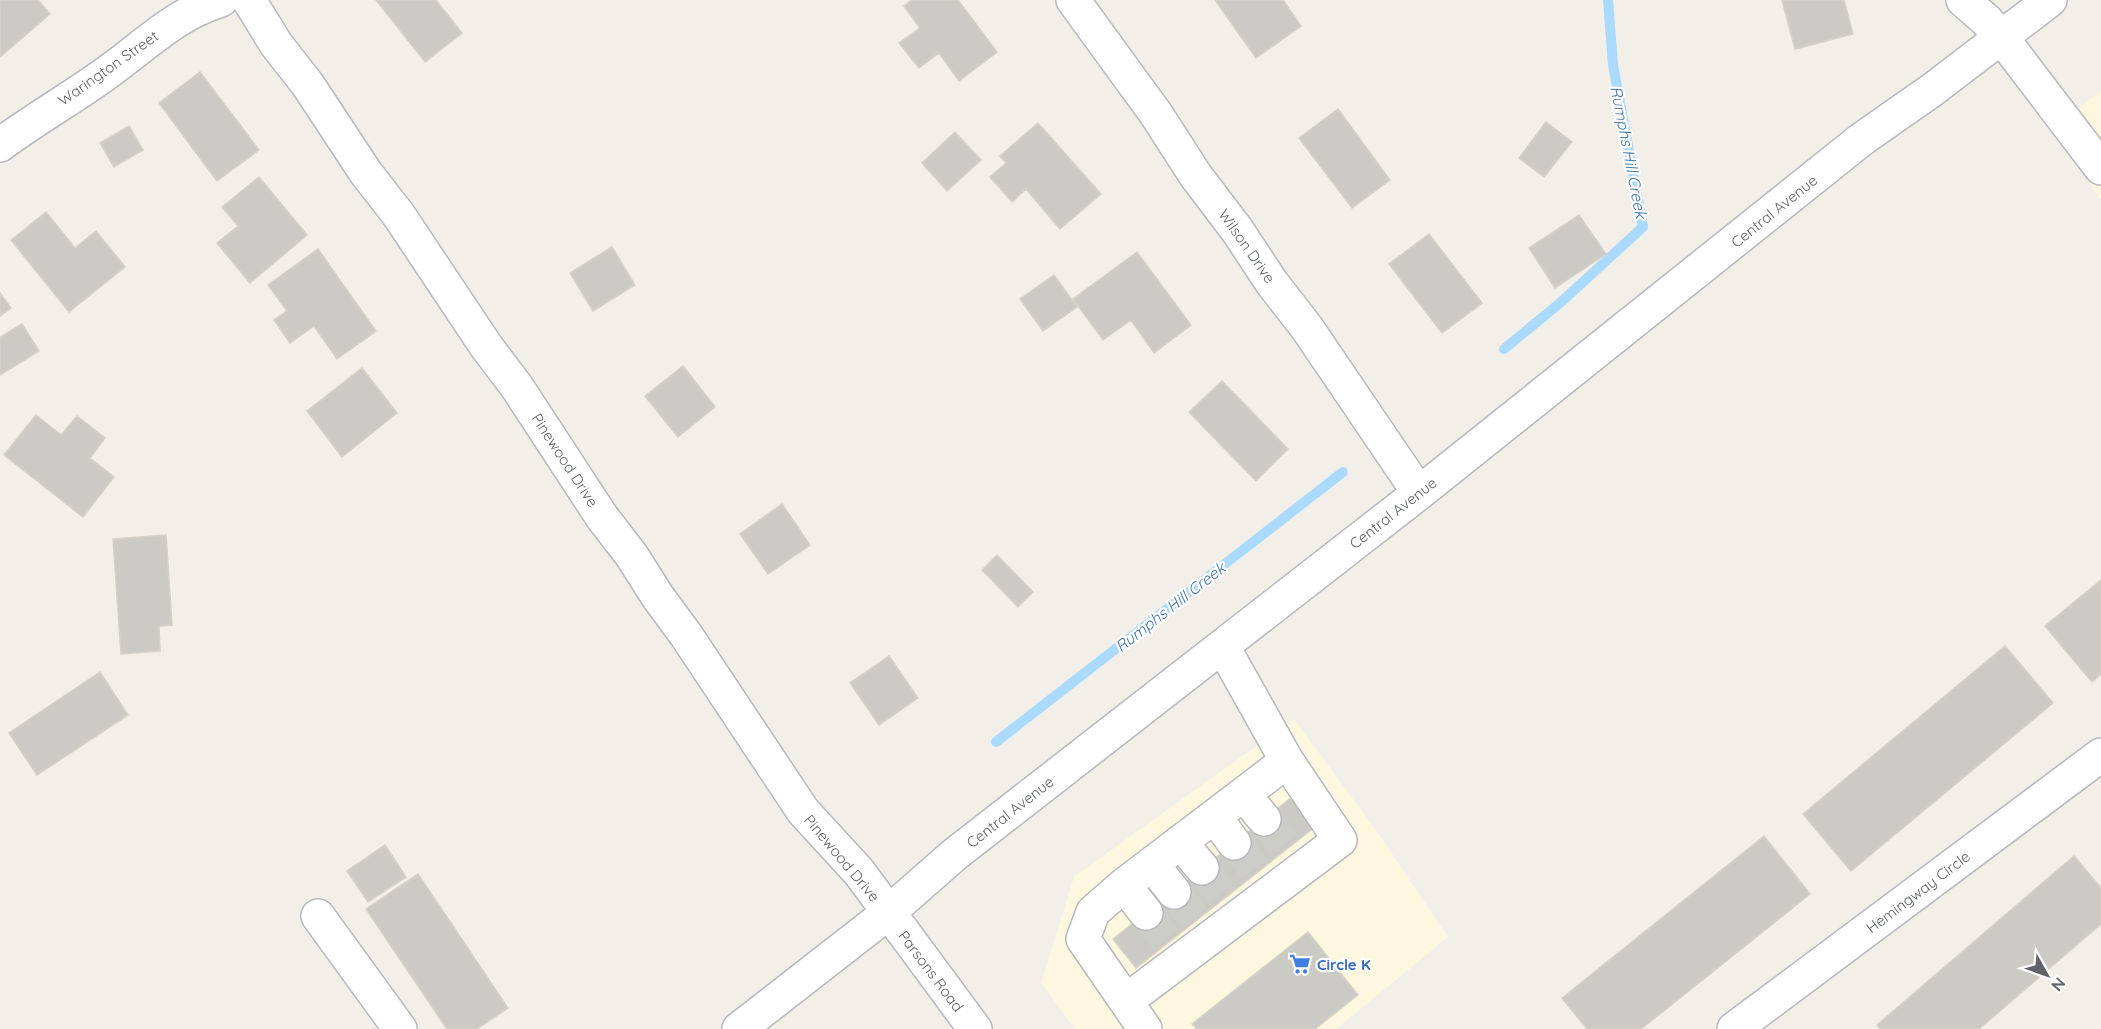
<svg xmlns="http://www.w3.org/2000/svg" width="2101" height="1029" viewBox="0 0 2101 1029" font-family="Quicksand,sans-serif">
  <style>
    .commercial { fill: #fef7e0 }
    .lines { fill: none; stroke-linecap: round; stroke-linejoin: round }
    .stream { stroke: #aadaff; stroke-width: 10 }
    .building { fill: #cccac5; stroke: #d6d1c6; stroke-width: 1.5 }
    .minor-tunnel { stroke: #ccccc8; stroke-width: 33; stroke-dasharray: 33 16; stroke-linecap: butt }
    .minor-casing { stroke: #b5b8bc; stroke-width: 36 }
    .minor { stroke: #fff; stroke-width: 33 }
    .labels { text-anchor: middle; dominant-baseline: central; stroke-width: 4.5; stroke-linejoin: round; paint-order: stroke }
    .street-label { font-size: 15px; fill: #5f6368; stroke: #fff }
    .shop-label { font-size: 15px; font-weight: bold; fill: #366cbe; stroke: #fff; text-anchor: start }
    .water-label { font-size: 16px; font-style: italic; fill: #4174aa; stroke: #fff }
  </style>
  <rect width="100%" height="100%" fill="#f1efe8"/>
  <path class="commercial" d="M2101 91V199L2051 130Z
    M1294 719 1378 833 1448 937 1336 1029H1075L1041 983 1074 877Z"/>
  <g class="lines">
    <path class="stream" d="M1504 349 1560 303 1643 227 1613 65 1608 0
      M996 742 1343 472"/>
  </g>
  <path class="building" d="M0 0H38L50 14 0 57Z
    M376 0H436L462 33 425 62Z
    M912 0H958L997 52 959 81 939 53 919 68 899 43 920 28 904 6Z
    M1215 0H1283L1301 26 1256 58Z
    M1782 0H1844L1853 34 1795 49Z
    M200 72 259 150 217 181 159 103Z
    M1338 109 1390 180 1352 208 1299 138Z
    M1546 122 1572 142 1544 177 1519 158Z
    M1038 123 1101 194 1060 229 1026 189 1012 202 990 177 1006 163 1000 156Z
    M129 126 143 150 114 167 100 143Z
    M955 132 981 160 947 191 922 163Z
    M259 177 307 235 250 283 217 243 238 226 222 207Z
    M46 212 75 248 96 231 125 267 69 312 11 240Z
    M1579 215 1606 254 1555 288 1529 248Z
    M1429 234 1482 303 1442 333 1389 264Z
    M612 247 635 285 593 311 570 273Z
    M318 249 376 331 337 359 314 326 290 343 274 320 287 311 268 285Z
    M1137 252 1191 325 1154 353 1131 320 1103 340 1073 299Z
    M1054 275 1077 307 1043 331 1020 299Z
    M0 293 11 308 0 316Z
    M22 324 39 351 0 375V337Z
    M683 366 715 407 678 437 645 396Z
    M362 368 397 413 342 457 307 411Z
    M1222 381 1288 449 1256 481 1189 412Z
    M36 415 61 435 77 416 105 438 90 458 114 477 83 517 4 455Z
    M782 504 810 545 768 574 740 534Z
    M166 535 172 625 159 626 160 651 121 654 113 539Z
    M997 555 1033 592 1018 607 982 570Z
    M2101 580V674L2092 682 2045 626Z
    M2005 646 2053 703 1851 871 1803 814Z
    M889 656 918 698 879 725 850 683Z
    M100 672 128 715 37 775 9 733Z
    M1292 797 1316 826 1136 968 1113 939Z
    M1764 836 1810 894 1641 1029H1587L1562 998Z
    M385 845 406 877 368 902 347 871Z
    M2074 856 2101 888V924L1979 1029H1880L1877 1025Z
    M418 874 508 1008 477 1029H447L366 909Z
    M1308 932 1358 995 1315 1029H1197L1192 1024Z"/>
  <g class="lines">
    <path class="minor-tunnel" d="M1264 819 1287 848
      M1234 843 1257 872
      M1202 868 1224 898
      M1174 892 1196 920
      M1146 913 1168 943"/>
    <defs>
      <path id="minor" d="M249 0 276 44 308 85 366 173 398 214 486 346 517 387 602 517 632 556 658 597 686 635 803 811 859 872 975 1029
        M1073 0 1156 114 1196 176 1237 230 1272 283 1307 328 1419 493
        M1963 0 1986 20 2002 38 2101 168
        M0 145C36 118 76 96 112 69 149 42 176 14 221 0
        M1244 795 1264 819
        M1215 817 1234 843
        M1180 842 1202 868
        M1152 864 1174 892
        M1124 885 1146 913
        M318 916 400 1029
        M1126 1001 1340 840 1287 761
        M739 1029 888 913 954 855 1419 493 1862 139 1932 90 2050 0
        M1145 1029 1083 939 1093 912 1124 885 1287 761 1223 647
        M1734 1029 2101 755"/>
    </defs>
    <use href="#minor" class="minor-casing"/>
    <use href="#minor" class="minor"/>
  </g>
  <defs>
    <symbol id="supermarket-bare" viewBox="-9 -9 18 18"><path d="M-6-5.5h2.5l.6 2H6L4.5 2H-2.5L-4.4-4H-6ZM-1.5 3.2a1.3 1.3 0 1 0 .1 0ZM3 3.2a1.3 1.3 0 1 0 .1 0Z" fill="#3f7fe0" stroke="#fff" stroke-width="2.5" paint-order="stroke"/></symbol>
  </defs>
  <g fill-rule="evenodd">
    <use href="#supermarket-bare" x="1285" y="949" width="30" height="30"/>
  </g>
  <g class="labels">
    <g class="street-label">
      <text transform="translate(108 68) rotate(-35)">Warington Street</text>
      <text transform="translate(1774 211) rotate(-39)">Central Avenue</text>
      <text transform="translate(1247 246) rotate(55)">Wilson Drive</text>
      <text transform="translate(565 460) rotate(57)">Pinewood Drive</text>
      <text transform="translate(1393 513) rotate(-38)">Central Avenue</text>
      <text transform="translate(1010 812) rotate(-38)">Central Avenue</text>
      <text transform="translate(842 858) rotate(50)">Pinewood Drive</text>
      <text transform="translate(1918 892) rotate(-37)">Hemingway Circle</text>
      <text transform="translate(931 971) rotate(53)">Parsons Road</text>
    </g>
    <g class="shop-label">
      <text x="1317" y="964">Circle K</text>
    </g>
    <g class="water-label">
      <text transform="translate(1629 152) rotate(79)">Rumphs Hill Creek</text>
      <text transform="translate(1170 607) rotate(-38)">Rumphs Hill Creek</text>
    </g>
  </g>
  <g transform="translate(2047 975) rotate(130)" stroke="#ffffff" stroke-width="4.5" paint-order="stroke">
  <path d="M0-4.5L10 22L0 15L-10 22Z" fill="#5f6368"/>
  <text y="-9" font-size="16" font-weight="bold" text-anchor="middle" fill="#5f6368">N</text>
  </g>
</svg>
